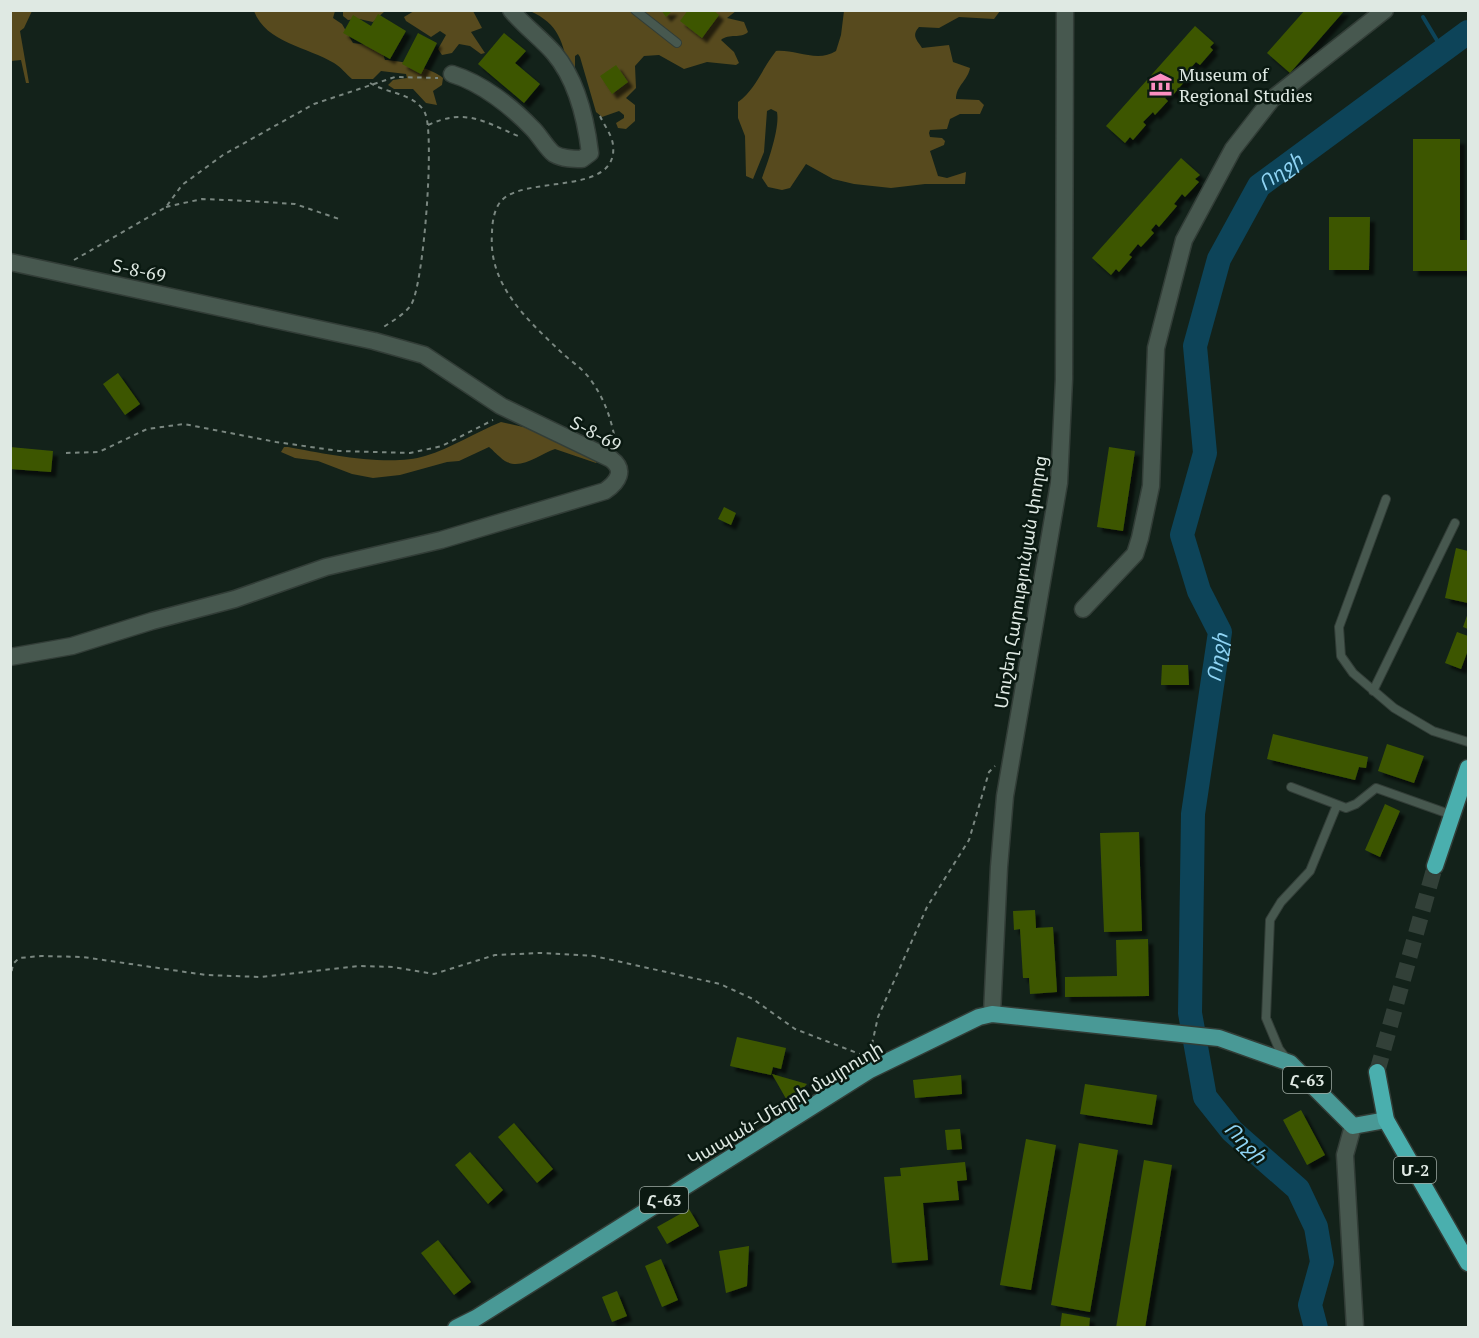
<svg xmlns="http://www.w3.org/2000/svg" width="1479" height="1338" viewBox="0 0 1479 1338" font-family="'PT Serif','Noto Sans Armenian',serif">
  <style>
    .forest { fill: #574a1e }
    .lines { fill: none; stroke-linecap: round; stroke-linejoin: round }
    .stream { stroke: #0d4459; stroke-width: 4 }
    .river { stroke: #0d4459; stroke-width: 24 }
    .building { fill: #3d5701; filter: url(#shadow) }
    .trunk-tunnel { stroke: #324038; stroke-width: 16; stroke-dasharray: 16 8; stroke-linecap: butt }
    .service-casing { stroke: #323d37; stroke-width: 10 }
    .minor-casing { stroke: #323d37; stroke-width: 19 }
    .tertiary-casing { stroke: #323d37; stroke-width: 19 }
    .primary-casing { stroke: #323d37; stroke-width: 19 }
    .trunk-casing { stroke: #323d37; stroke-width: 19 }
    .path { stroke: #7a8780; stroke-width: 2; stroke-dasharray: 4.5 4.5; stroke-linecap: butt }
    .service { stroke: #47584f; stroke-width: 8 }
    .minor { stroke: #47584f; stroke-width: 16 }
    .tertiary { stroke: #47584f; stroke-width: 16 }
    .primary { stroke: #499996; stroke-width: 16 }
    .trunk { stroke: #4aafae; stroke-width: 16 }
    .labels { text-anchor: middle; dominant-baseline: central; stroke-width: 5; stroke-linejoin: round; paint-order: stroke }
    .shield { fill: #0a1911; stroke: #9faba4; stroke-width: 1.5 }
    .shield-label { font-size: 16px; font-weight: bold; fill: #dfe9e3 }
    .poi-label { font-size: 18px; fill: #dfe9e3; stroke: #0a1911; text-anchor: start }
    .street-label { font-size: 18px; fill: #dfe9e3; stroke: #0a1911 }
    .water-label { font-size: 20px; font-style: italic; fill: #8fd4f4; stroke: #0a1911 }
  </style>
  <defs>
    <filter id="shadow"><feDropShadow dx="5" dy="5" stdDeviation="1.5" flood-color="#0009"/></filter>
  </defs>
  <rect width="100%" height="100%" fill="#13221a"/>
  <path class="forest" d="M10 11H32L24 28 20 31 29 83H26L21 60 11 61Z
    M254 11H335L333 18 342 24 353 43 368 45 379 41 385 60C399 60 434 69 443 78L442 85 433 91 437 105 426 103 413 89H394L388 85 393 80 407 78 406 74 381 71 373 79H352C346 74 341 67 334 63 308 47 266 43 254 11Z
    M343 11H385L373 22 359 19 348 20 343 16Z
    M414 11H473L482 28 471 32 485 53 481 54 470 46 459 44 452 53 442 55 438 49 446 35 440 31 431 37 406 21 404 17Z
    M530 11H736L727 18 744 22 748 32C741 39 729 33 721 40L734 52 739 63 736 65 707 62 684 69 659 55 644 56 635 66 636 88 626 98 635 105V121L626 129 618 128 616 123 624 118V115L619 111 602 117 596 112 580 57 578 54 575 56V71L569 72C563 42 559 24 530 11Z
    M844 11H1000L994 19 959 17 939 28 919 27C911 36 917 40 922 48L949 45 953 62 970 68C968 80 956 86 956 99L979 100 984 105 980 114H960L950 119 947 129 930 130 929 133 930 137 942 138 945 141 944 145 930 151 938 176 947 178 966 172 965 184H925L891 188 854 184 833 179 806 164 790 188 782 190 768 187 762 178C768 162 780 128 777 112L771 109 767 111 764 152 753 179 746 176 745 136 738 118V102C756 89 761 70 776 51 794 49 818 63 836 51L841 35Z
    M501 422 532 429 599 459 596 463 555 449C538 455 517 474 500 457 496 454 494 451 489 447L459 461 447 462 400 475 373 478 352 474 318 461 295 458 281 452 284 447H288C325 454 390 467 425 456 452 448 476 432 501 422Z"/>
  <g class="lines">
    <path class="stream" d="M1423 17 1444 52"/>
    <path class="river" id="s1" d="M1316 1328 1310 1305 1322 1262 1316 1227 1298 1189 1232 1131 1205 1097 1190 1013 1193 814 1220 632 1199 591 1182 535 1205 453 1195 346 1219 259 1259 186 1468 32"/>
  </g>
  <path class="building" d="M661 10H673L666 17Z
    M688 10H713L719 15 702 38 680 21Z
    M1305 10H1345L1290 73 1267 53Z
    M378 14 406 31 390 59 343 33 353 15 371 26Z
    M1195 26 1214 43 1210 47 1213 50 1200 65 1196 62 1188 71 1191 74 1173 95 1170 92 1165 98 1168 101 1155 115 1153 112 1143 122 1146 125 1133 140 1130 137 1125 143 1106 126Z
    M418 33 437 43 421 74 402 64Z
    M504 33 526 51 515 63 540 84 524 103 478 64Z
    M616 65 628 82 612 94 600 76Z
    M1413 139H1460V240H1468V271H1413Z
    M1181 158 1200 175 1195 179 1199 182 1185 197 1182 194 1174 204 1177 206 1159 227 1156 224 1151 230 1154 233 1141 247 1138 244 1129 255 1132 257 1119 272 1116 269 1111 275 1092 258Z
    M1329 217H1370L1369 270H1329Z
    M118 373 140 404 125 415 103 384Z
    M10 447 53 451 51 472 10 469Z
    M1109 447 1135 451 1123 531 1097 527Z
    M724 507 736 513 731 525 718 519Z
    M1456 548 1468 551V603L1445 598Z
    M1468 613V629L1463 627Z
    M1457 632 1468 636V650L1461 669 1445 663Z
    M1162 665H1188L1189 685H1161Z
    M1273 734 1368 757 1366 768 1359 767 1355 780 1267 759Z
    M1387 744 1424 756 1414 783 1378 771Z
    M1385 804 1400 811 1380 857 1365 850Z
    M1139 832 1142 931 1104 932 1100 833Z
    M1035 910 1036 928 1053 927 1057 992 1030 994 1029 978H1023L1020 929 1014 930 1013 911Z
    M1148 939 1149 996 1065 997V977L1117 976 1116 940Z
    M737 1037 786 1048 781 1069 773 1067 771 1075 730 1066Z
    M772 1074 807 1084 789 1104Z
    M961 1075 962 1094 915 1098 913 1080Z
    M1085 1084 1157 1095 1152 1125 1080 1114Z
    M1301 1110 1325 1155 1307 1165 1283 1120Z
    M514 1123 553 1169 537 1183 498 1137Z
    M960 1129 962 1149 947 1150 945 1130Z
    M1026 1139 1056 1145 1031 1290 1000 1285Z
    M1079 1143 1118 1150 1090 1312 1051 1305Z
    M470 1152 503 1190 488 1204 455 1165Z
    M1144 1160 1172 1165 1145 1328H1116Z
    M965 1162 967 1180 957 1181 959 1200 923 1203 928 1260 892 1263 884 1177 901 1176 900 1168Z
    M689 1209 699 1226 667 1244 657 1227Z
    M438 1240 471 1282 454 1295 421 1253Z
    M749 1246 747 1286 726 1293 719 1251Z
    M661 1259 678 1300 662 1307 645 1266Z
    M617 1291 627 1316 612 1322 602 1297Z
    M1062 1313 1090 1318 1089 1328H1060Z"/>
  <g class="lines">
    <path class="trunk-tunnel" d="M1377 1072 1435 866"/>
    <defs>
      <path id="service" d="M635 10 677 43
        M1386 499 1339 627 1341 656 1353 673 1394 708 1433 731 1468 742
        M1373 691 1455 523
        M1291 787 1346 808 1356 804 1376 788 1452 815
        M1286 1058 1279 1049 1266 1018 1270 920 1281 902 1310 871 1337 805"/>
      <path id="minor" d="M452 74C482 83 512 107 533 129 540 136 547 149 554 154 563 159 573 159 582 159L590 153C586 120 577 80 554 53 541 38 524 26 511 10
        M1083 609 1135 554 1140 538 1151 486 1156 348 1184 240 1233 149 1272 99 1385 10
        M992 1014 999 867 1005 796 1059 483 1064 379 1065 10
        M1353 1126 1345 1155 1355 1328"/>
      <path id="tertiary" d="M10 262 374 341 424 355 501 406 611 459C626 470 618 482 605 491L441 540 326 567 235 599 152 621 72 646 10 657"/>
      <path id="primary" d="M456 1328 476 1318 870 1070 979 1017 992 1014 1219 1038 1290 1063 1353 1126 1386 1120"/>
      <path id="trunk" d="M1435 866 1468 768
        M1377 1072 1386 1120 1468 1263"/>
    </defs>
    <use href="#service" class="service-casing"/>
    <use href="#minor" class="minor-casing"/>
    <use href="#tertiary" class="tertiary-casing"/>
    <use href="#primary" class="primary-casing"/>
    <use href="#trunk" class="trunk-casing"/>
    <path class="path" d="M370 83C388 94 415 93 425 113 435 133 424 285 411 305 405 314 391 322 382 328
      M600 116C604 125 612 135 613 145 619 196 527 175 502 200 494 208 492 223 492 234 488 286 529 321 563 354 572 362 583 369 590 379 605 399 612 421 616 445
      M428 125C465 108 483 121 518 136
      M166 207 202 199 249 201 295 204 339 219
      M74 260 166 207 182 185 223 155 314 104 395 77 438 78
      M66 453 99 452 147 429 184 424 276 442 339 451 410 453 442 446 493 420
      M10 980 13 964 19 958 41 956 83 957 206 975 260 977 359 966 393 967 434 974 495 955 540 953 594 956 720 984 753 999 795 1029 865 1056
      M870 1053 878 1017 927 907 969 840 989 772 995 766"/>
    <use href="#service" class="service"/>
    <use href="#minor" class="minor"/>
    <use href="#tertiary" class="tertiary"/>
    <use href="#primary" class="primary"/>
    <use href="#trunk" class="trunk"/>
  </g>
  <defs>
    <symbol id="museum-bare" viewBox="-9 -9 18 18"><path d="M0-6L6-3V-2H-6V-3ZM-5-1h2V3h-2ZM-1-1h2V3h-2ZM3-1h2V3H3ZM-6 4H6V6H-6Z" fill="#fc8fc1" stroke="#0a1911" stroke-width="2.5" paint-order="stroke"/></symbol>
  </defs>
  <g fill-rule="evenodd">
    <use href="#museum-bare" x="1144" y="68" width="33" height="33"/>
  </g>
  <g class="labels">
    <g class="shield">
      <rect x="1283" y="1067" width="48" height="26" rx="4.5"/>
      <rect x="1394" y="1157" width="42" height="26" rx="4.5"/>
      <rect x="640" y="1187" width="48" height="26" rx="4.5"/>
    </g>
    <g class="shield-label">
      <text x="1307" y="1080">Հ-63</text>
      <text x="1415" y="1170">Մ-2</text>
      <text x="664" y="1200">Հ-63</text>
    </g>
    <g class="poi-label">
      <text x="1179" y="74">Museum of<tspan x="1179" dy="21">Regional Studies</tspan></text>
    </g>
    <g class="street-label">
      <text transform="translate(139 270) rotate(12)">Տ-8-69</text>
      <text transform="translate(596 433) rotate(28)">Տ-8-69</text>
      <text transform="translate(1020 582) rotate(-81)">Մուշեղ Հարությունյան փողոց</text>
      <text transform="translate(785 1103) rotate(-31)">Կապան-Մեղրի մայրուղի</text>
    </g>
    <g class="water-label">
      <text stroke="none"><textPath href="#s1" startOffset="1242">Ողջի</textPath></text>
      <text stroke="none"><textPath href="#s1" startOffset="720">Ողջի</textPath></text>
      <text transform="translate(1246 1142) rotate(44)">Ողջի</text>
    </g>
  </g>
  <rect width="1479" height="1338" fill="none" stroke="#dfe9e3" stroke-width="24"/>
</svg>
